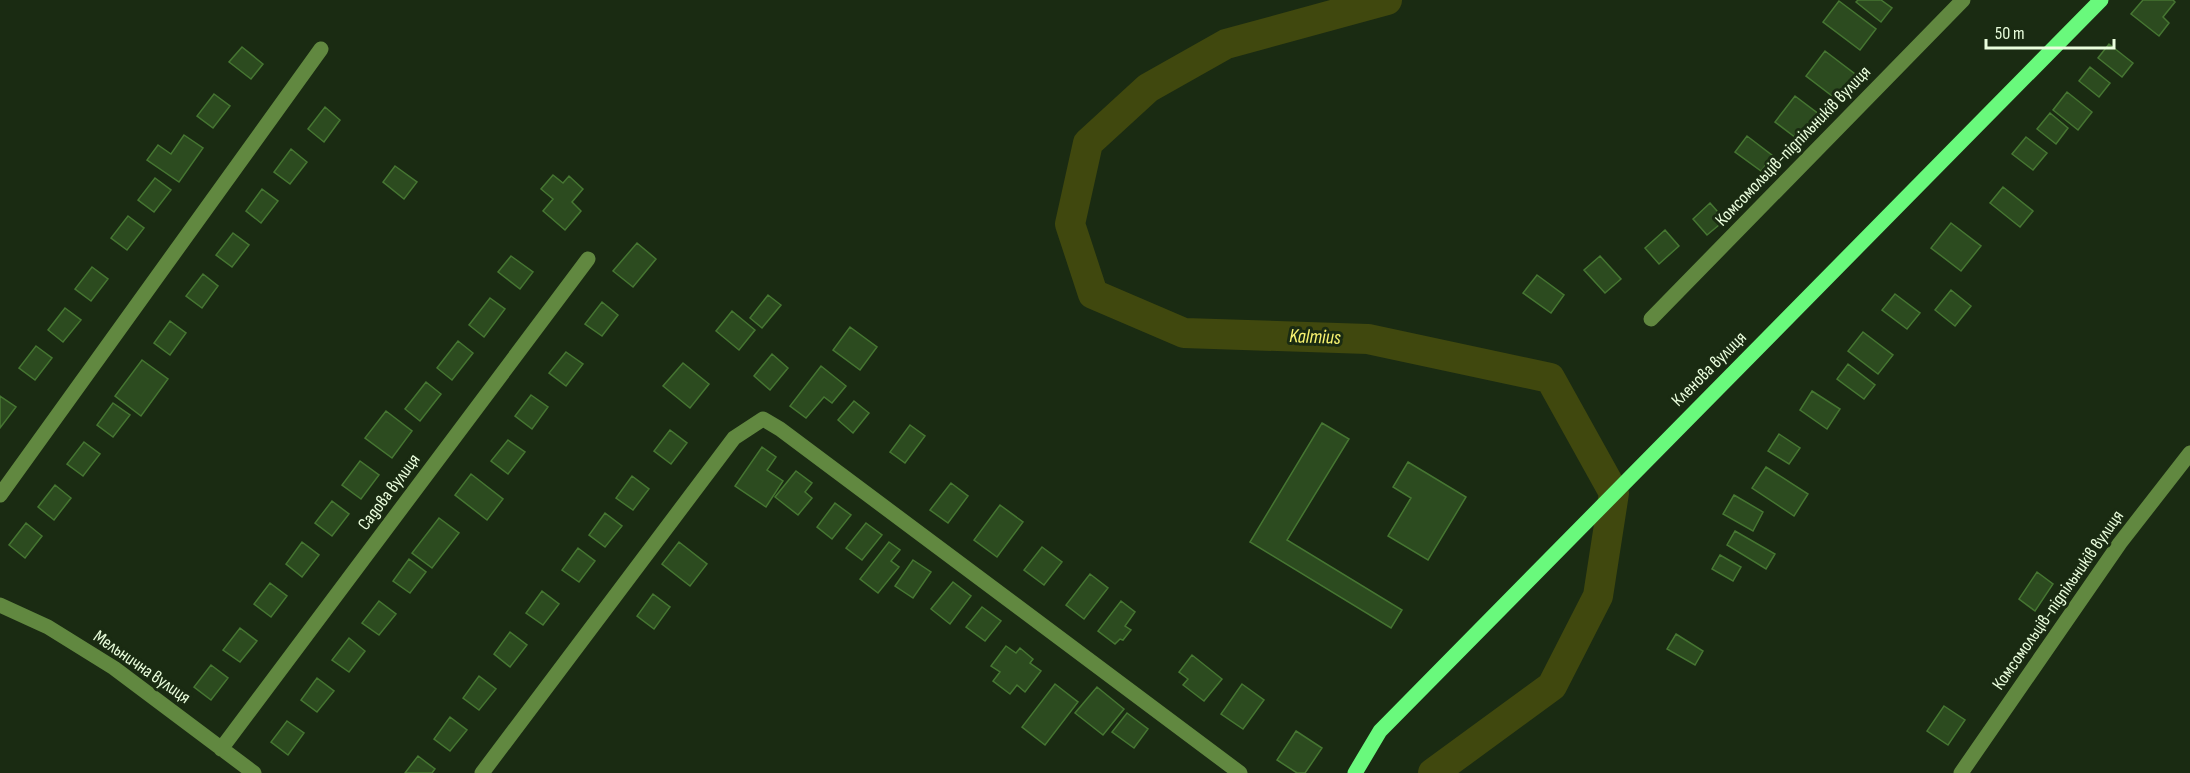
<svg xmlns="http://www.w3.org/2000/svg" width="2190" height="773" viewBox="0 0 2190 773" font-family="'Sofia Sans Condensed',sans-serif">
  <style>
    .lines { fill: none; stroke-linecap: round; stroke-linejoin: round }
    .river { stroke: #40480e; stroke-width: 30 }
    .building { fill: #2c4b1f; stroke: #467632; stroke-width: 1.5 }
    .minor { stroke: #618840; stroke-width: 15 }
    .major { stroke: #69f97c; stroke-width: 15 }
    .labels { text-anchor: middle; dominant-baseline: central; stroke-width: 6; stroke-linejoin: round; paint-order: stroke }
    .street-label { font-size: 18px; fill: #eafedd; stroke: #1a2b12 }
    .water-label { font-size: 20px; font-style: italic; fill: #f9f470; stroke: #1a2b12 }
  </style>
  <rect width="100%" height="100%" fill="#1a2b12"/>
  <g class="lines">
    <path class="river" d="M1387 0 1226 44 1148 88 1088 143 1070 224 1093 294 1184 333 1368 339 1550 378 1614 493 1598 596 1552 686 1433 773"/>
  </g>
  <path class="building" d="M1858 0H1881L1892 8 1881 22 1856 2Z
    M2143 0H2173L2175 2 2163 17 2169 23 2159 36 2131 14Z
    M1839 1 1876 29 1860 50 1823 22Z
    M2109 44 2133 63 2122 77 2098 58Z
    M242 47 263 64 251 79 229 62Z
    M1825 51 1855 74 1836 99 1806 76Z
    M2090 67 2110 83 2099 97 2079 81Z
    M2067 92 2092 112 2078 130 2053 110Z
    M214 94 230 106 213 128 197 116Z
    M1795 96 1820 115 1800 141 1775 122Z
    M325 107 340 120 324 142 308 129Z
    M2050 113 2068 128 2056 144 2037 129Z
    M184 135 203 148 179 182 147 160 158 145 171 154Z
    M1747 136 1773 156 1761 171 1735 152Z
    M2026 137 2047 153 2033 170 2012 154Z
    M291 149 307 162 290 184 274 172Z
    M395 166 417 182 404 199 383 182Z
    M553 175 563 183 569 176 583 189 572 202 581 211 565 230 543 211 553 199 541 189Z
    M155 178 171 190 154 212 138 200Z
    M2003 187 2033 211 2020 227 1990 203Z
    M262 189 278 201 261 223 246 211Z
    M1710 203 1725 220 1707 235 1693 219Z
    M128 216 144 228 127 250 111 238Z
    M1951 223 1981 246 1961 271 1931 248Z
    M1665 230 1679 246 1659 264 1645 248Z
    M233 233 249 245 232 267 216 255Z
    M637 243 656 259 633 287 613 271Z
    M511 256 533 272 520 289 498 272Z
    M1600 256 1621 279 1605 293 1584 270Z
    M92 267 108 279 91 301 75 289Z
    M203 274 218 286 202 308 186 296Z
    M1537 275 1564 295 1551 313 1523 293Z
    M1951 290 1971 306 1955 326 1935 310Z
    M1895 294 1920 313 1907 329 1882 310Z
    M768 295 781 305 762 328 750 318Z
    M490 298 505 309 484 337 469 325Z
    M602 302 618 315 602 336 585 324Z
    M65 308 81 320 63 342 48 330Z
    M732 311 755 330 739 350 716 331Z
    M170 321 186 333 170 355 154 343Z
    M850 327 877 347 860 370 833 350Z
    M1863 332 1893 355 1878 374 1848 351Z
    M458 341 473 353 452 380 437 368Z
    M36 346 52 358 35 380 19 368Z
    M566 352 583 364 566 386 549 373Z
    M772 354 788 368 770 390 754 376Z
    M142 360 168 379 141 416 115 396Z
    M683 363 709 384 690 408 663 386Z
    M1848 364 1875 385 1864 399 1837 379Z
    M821 366 846 386 832 403 824 397 806 418 790 406Z
    M426 382 441 394 420 421 405 409Z
    M1812 391 1840 409 1827 429 1800 410Z
    M531 395 548 407 532 429 515 416Z
    M0 396 16 407 0 428Z
    M854 401 869 413 853 433 838 420Z
    M113 403 130 415 113 437 97 425Z
    M386 411 412 431 392 458 365 438Z
    M1322 423 1349 439 1287 540 1402 610 1391 628 1250 542Z
    M910 425 925 436 905 463 890 452Z
    M670 430 687 443 671 464 654 451Z
    M1779 434 1800 448 1789 464 1768 451Z
    M508 440 525 452 508 474 491 461Z
    M84 442 100 454 83 476 67 464Z
    M762 447 776 457 767 470 783 481 766 507 735 486Z
    M360 461 379 475 361 499 342 485Z
    M1408 462 1466 497 1428 560 1388 536 1411 498 1393 487Z
    M1766 467 1808 494 1794 516 1752 488Z
    M796 471 812 483 805 492 812 498 798 515 775 497Z
    M471 474 503 499 487 520 455 495Z
    M632 476 649 489 633 510 616 498Z
    M951 483 968 496 948 523 930 510Z
    M55 485 71 498 54 520 38 507Z
    M1734 495 1763 512 1753 531 1723 514Z
    M332 501 349 514 332 536 315 523Z
    M835 503 851 515 832 539 817 527Z
    M1000 505 1023 522 997 557 974 540Z
    M605 513 622 526 605 547 589 535Z
    M439 518 459 533 432 568 412 553Z
    M26 523 42 536 25 558 9 545Z
    M866 523 882 535 862 560 846 548Z
    M1735 531 1775 554 1766 569 1727 545Z
    M302 542 319 555 302 577 286 564Z
    M679 542 707 564 690 586 662 564Z
    M889 542 900 550 891 561 899 567 878 593 860 579Z
    M1042 547 1062 562 1044 585 1024 570Z
    M578 548 595 561 579 582 562 570Z
    M1720 555 1741 567 1733 581 1712 569Z
    M409 559 426 572 410 593 393 581Z
    M913 560 931 572 913 598 895 586Z
    M2037 572 2053 584 2035 611 2019 599Z
    M1090 574 1108 588 1084 619 1066 605Z
    M953 582 971 596 950 624 931 609Z
    M270 583 287 596 271 617 254 604Z
    M542 591 559 604 543 625 526 613Z
    M653 594 670 607 654 629 637 616Z
    M379 601 396 614 379 635 362 623Z
    M1121 601 1135 612 1125 626 1131 630 1123 640 1120 639 1115 644 1098 631Z
    M982 607 1001 621 985 641 966 627Z
    M240 628 257 641 240 662 223 650Z
    M510 632 527 645 510 667 494 654Z
    M1676 634 1703 651 1695 665 1667 649Z
    M349 638 365 651 349 672 332 660Z
    M1006 646 1016 653 1020 648 1033 659 1030 663 1041 671 1025 692 1017 685 1010 694 993 681 1000 672 991 666Z
    M1192 655 1222 679 1204 701 1183 685 1188 679 1179 672Z
    M211 665 228 678 211 700 194 687Z
    M479 676 496 689 479 710 463 698Z
    M317 678 334 691 317 712 301 700Z
    M1055 684 1078 702 1045 745 1022 727Z
    M1242 684 1264 700 1243 729 1221 714Z
    M1097 687 1124 709 1103 735 1075 713Z
    M1944 706 1965 720 1948 745 1927 731Z
    M1127 713 1148 729 1134 748 1112 732Z
    M450 717 467 730 450 751 434 739Z
    M287 721 304 733 288 755 271 742Z
    M1296 731 1322 748 1305 773H1297L1277 760Z
    M418 756 435 769 432 773H405Z"/>
  <g class="lines">
    <path class="minor" d="M1651 319 1963 0
      M0 495 321 49
      M0 605 48 627 114 668 254 773
      M221 749 588 259
      M482 773 734 438 763 419 780 429 1240 773
      M1961 773 2120 543 2190 453"/>
    <path class="major" d="M1355 773 1380 731 2101 0"/>
  </g>
  <g class="labels">
    <g class="street-label">
      <text transform="translate(1793 146) rotate(-46)">Комсомольців-підпільників вулиця</text>
      <text transform="translate(1709 369) rotate(-45)">Кленова вулиця</text>
      <text transform="translate(389 492) rotate(-53)">Садова вулиця</text>
      <text transform="translate(2058 600) rotate(-55)">Комсомольців-підпільників вулиця</text>
      <text transform="translate(142 667) rotate(35)">Мельнична вулиця</text>
    </g>
    <g class="water-label">
      <text transform="translate(1315 337) rotate(2)">Kalmius</text>
    </g>
  </g>
  <path d="M1986 39v9h128v-9" fill="none" stroke="#eafedd" stroke-width="3"/>
  <text x="1995" y="39" font-size="18" fill="#eafedd" stroke="#1a2b12" stroke-width="4.5" paint-order="stroke">50 m</text>
</svg>
